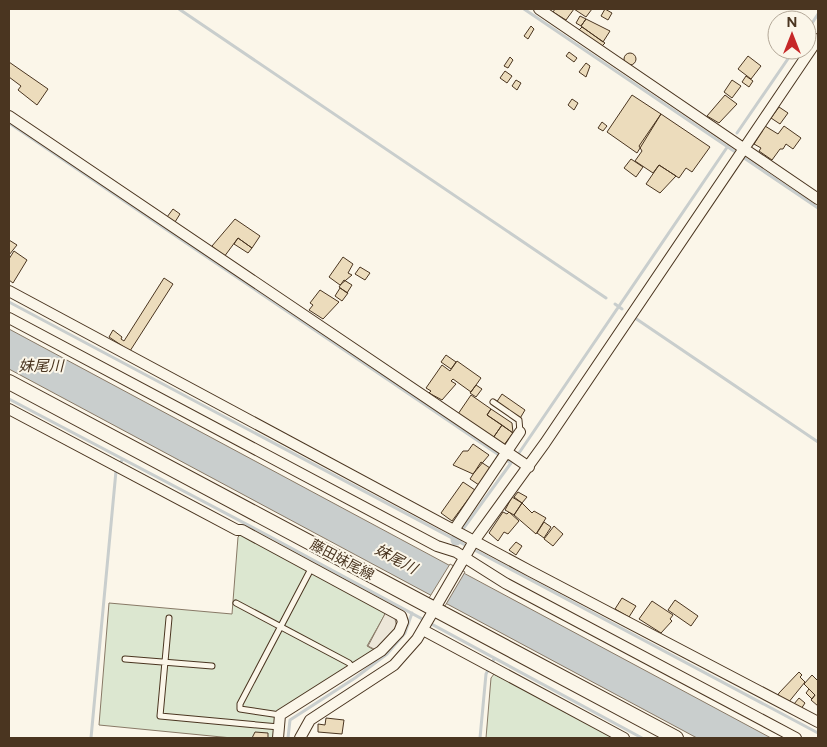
<svg xmlns="http://www.w3.org/2000/svg" width="827" height="747" viewBox="0 0 827 747" font-family="Figtree,'Noto Sans JP',sans-serif">
  <style>
    .green { fill: #dce7d0; stroke: #887966 }
    .parking { fill: #ede7d9; stroke: #887966 }
    .water { fill: #c9cecd; stroke: #887966 }
    .pier { fill: #fbf6e9; stroke: #887966 }
    .lines { fill: none; stroke-linecap: round; stroke-linejoin: round }
    .stream { stroke: #c9cecd; stroke-width: 3 }
    .canal { stroke: #c9cecd; stroke-width: 11 }
    .building { fill: #ecdcbc; stroke: #4a3520 }
    .service-casing { stroke: #4a3520; stroke-width: 7 }
    .minor-casing { stroke: #4a3520; stroke-width: 12 }
    .secondary-casing { stroke: #4a3520; stroke-width: 16 }
    .service { stroke: #fbf6e9; stroke-width: 5 }
    .minor { stroke: #fbf6e9; stroke-width: 10 }
    .secondary { stroke: #fbf6e9; stroke-width: 14 }
    .labels { text-anchor: middle; dominant-baseline: central; stroke-width: 4; stroke-linejoin: round; paint-order: stroke }
    .street-label { font-size: 14px; fill: #4a3520; stroke: #fbf6e9 }
    .water-label { font-size: 15px; font-style: italic; fill: #4a3520; stroke: #fbf6e9 }
  </style>
  <rect width="100%" height="100%" fill="#fbf6e9"/>
  <path class="green" d="M243 532 388 609 367 646 376 651 280 711 274 738H232L99 725 109 603 232 614 238 537Z
    M494 674 617 738H486L491 678Z"/>
  <path class="parking" d="M387 610 394 614 397 628 376 650 368 646Z"/>
  <path class="water" d="M9 329 771 738H697L9 369Z"/>
  <path class="pier" d="M450 564 465 572 445 606 429 598Z"/>
  <g class="lines">
    <path class="stream" d="M179 9 606 298
      M524 9 818 208
      M807 31 818 14
      M9 123 511 463
      M737 133 794 50
      M9 302 818 733
      M615 304 622 309
      M635 318 818 442
      M9 399 267 535 642 738
      M517 456 730 143
      M463 529 511 463
      M91 738 116 471 122 460
      M288 738 290 720 355 678 387 654 405 633 412 613
      M480 738 486 674 494 659"/>
    <path class="canal" d="M456 540 458 538"/>
  </g>
  <path class="building" d="M555 9H592L586 17 574 9 566 20 553 12Z
    M605 9 612 13 608 20 601 16Z
    M580 16 586 19 581 26 576 23Z
    M586 19 610 31 603 42 581 26Z
    M531 26 534 29 528 39 524 36Z
    M582 27 605 43 602 46 579 30Z
    M569 52 577 58 574 62 566 56Z
    M624 59a6 6 0 1 1 12 0a6 6 0 1 1-12 0Z
    M748 56 761 66 751 79 738 69Z
    M510 57 513 60 508 68 504 66Z
    M9 62 48 89 37 105 18 90 21 86 9 77Z
    M586 63 590 66 586 77 579 72Z
    M505 71 512 76 507 83 500 78Z
    M746 76 753 81 749 87 742 82Z
    M516 80 521 83 517 90 512 86Z
    M732 80 741 86 732 98 724 92Z
    M632 95 661 114 637 153 607 132Z
    M725 95 737 104 719 123 707 116Z
    M572 99 578 103 574 110 568 105Z
    M779 107 788 113 780 124 771 118Z
    M661 114 710 147 692 172 686 168 679 178 659 165 653 173 635 161 642 151 639 146Z
    M602 122 607 126 603 131 598 128Z
    M765 126 778 134 784 126 801 138 793 149 786 144 783 149H780L772 160 759 151 761 148 754 144Z
    M631 159 643 167 636 177 624 168Z
    M659 165 676 176 660 193 646 184Z
    M173 209 180 214 175 222 167 217Z
    M235 219 260 236 252 248 238 238 224 257 212 246Z
    M238 238 252 248 248 253 234 244Z
    M9 240 17 245 9 255Z
    M14 251 27 260 13 283 9 280V259Z
    M343 257 353 264 348 273 352 275 340 285 329 277Z
    M360 267 370 273 365 280 355 274Z
    M164 278 173 284 130 351 109 337 113 330 122 337 121 339 124 341Z
    M344 280 352 285 347 293 339 287Z
    M340 288 348 293 342 301 335 296Z
    M320 290 339 302 323 319 309 310 313 305 310 303Z
    M446 355 456 362 451 369 441 362Z
    M457 361 481 378 471 392 453 379 451 381 456 384 442 400 429 393 431 391 426 388 442 365 450 371Z
    M476 385 482 389 476 397 470 393Z
    M502 394 525 410 519 420 496 403Z
    M471 395 491 409 487 415 502 425 493 438 458 414Z
    M491 409 512 423 513 433 487 415Z
    M502 425 513 433 504 445 493 438Z
    M473 444 489 455 473 474 453 465 463 451H468Z
    M481 462 490 468 479 485 470 479Z
    M463 482 475 490 452 521 441 513Z
    M518 492 527 497 522 503 514 497Z
    M512 497 522 503 514 515 505 510Z
    M522 503 532 513 534 511 546 518 536 534 514 515Z
    M503 512 507 514 509 512 519 521 508 534 504 532 498 541 489 533Z
    M544 522 551 527 544 538 537 533Z
    M554 526 563 534 553 546 544 539Z
    M516 542 522 546 516 555 509 550Z
    M622 598 636 606 629 617 615 609Z
    M675 600 698 616 691 626 668 610Z
    M652 601 673 615 670 619 672 621 661 633 639 619Z
    M799 672 802 675 800 677 805 682 788 703 778 695 779 693Z
    M812 675 818 681V706L811 700 815 695 804 684Z
    M809 689 815 695 812 699 806 693Z
    M799 698 805 703 801 709 794 704Z
    M326 718 344 720 342 734 318 732V724L325 725Z
    M255 732 268 733V738H252Z"/>
  <g class="lines">
    <defs>
      <path id="service" d="M493 402 519 420 520 432
        M236 603 349 663 354 669
        M169 618 160 716 279 727
        M125 659 212 666
        M280 715 240 709V704L312 567"/>
      <path id="minor" d="M539 9 818 199
        M9 116 529 467
        M9 291 530 571 818 722
        M9 318 437 546 456 552 505 583 796 738
        M9 409 237 530H242L401 616 403 622 399 632 381 651 280 715 278 738
        M454 530 520 432
        M423 630 624 738
        M300 738 310 720 394 665 417 639 474 541 545 443 818 39"/>
      <path id="secondary" d="M9 382 676 738"/>
    </defs>
    <use href="#service" class="service-casing"/>
    <use href="#minor" class="minor-casing"/>
    <use href="#secondary" class="secondary-casing"/>
    <use href="#service" class="service"/>
    <use href="#minor" class="minor"/>
    <use href="#secondary" class="secondary"/>
  </g>
  <g class="labels">
    <g class="street-label">
      <text transform="translate(342 560) rotate(28)">藤田妹尾線</text>
    </g>
    <g class="water-label">
      <text x="41" y="366">妹尾川</text>
      <text transform="translate(396 559) rotate(28)">妹尾川</text>
    </g>
  </g>
  <rect width="827" height="747" fill="none" stroke="#4a3520" stroke-width="20"/>
  <g transform="translate(792 35)"><circle r="24" fill="#fbf6e9" stroke="#b4a999"/>
  <path d="M0-4L9 19L0 12L-9 19Z" fill="#c62828"/>
  <text y="-8" font-size="14" font-weight="bold" text-anchor="middle" fill="#4a3520">N</text>
  </g>
</svg>
